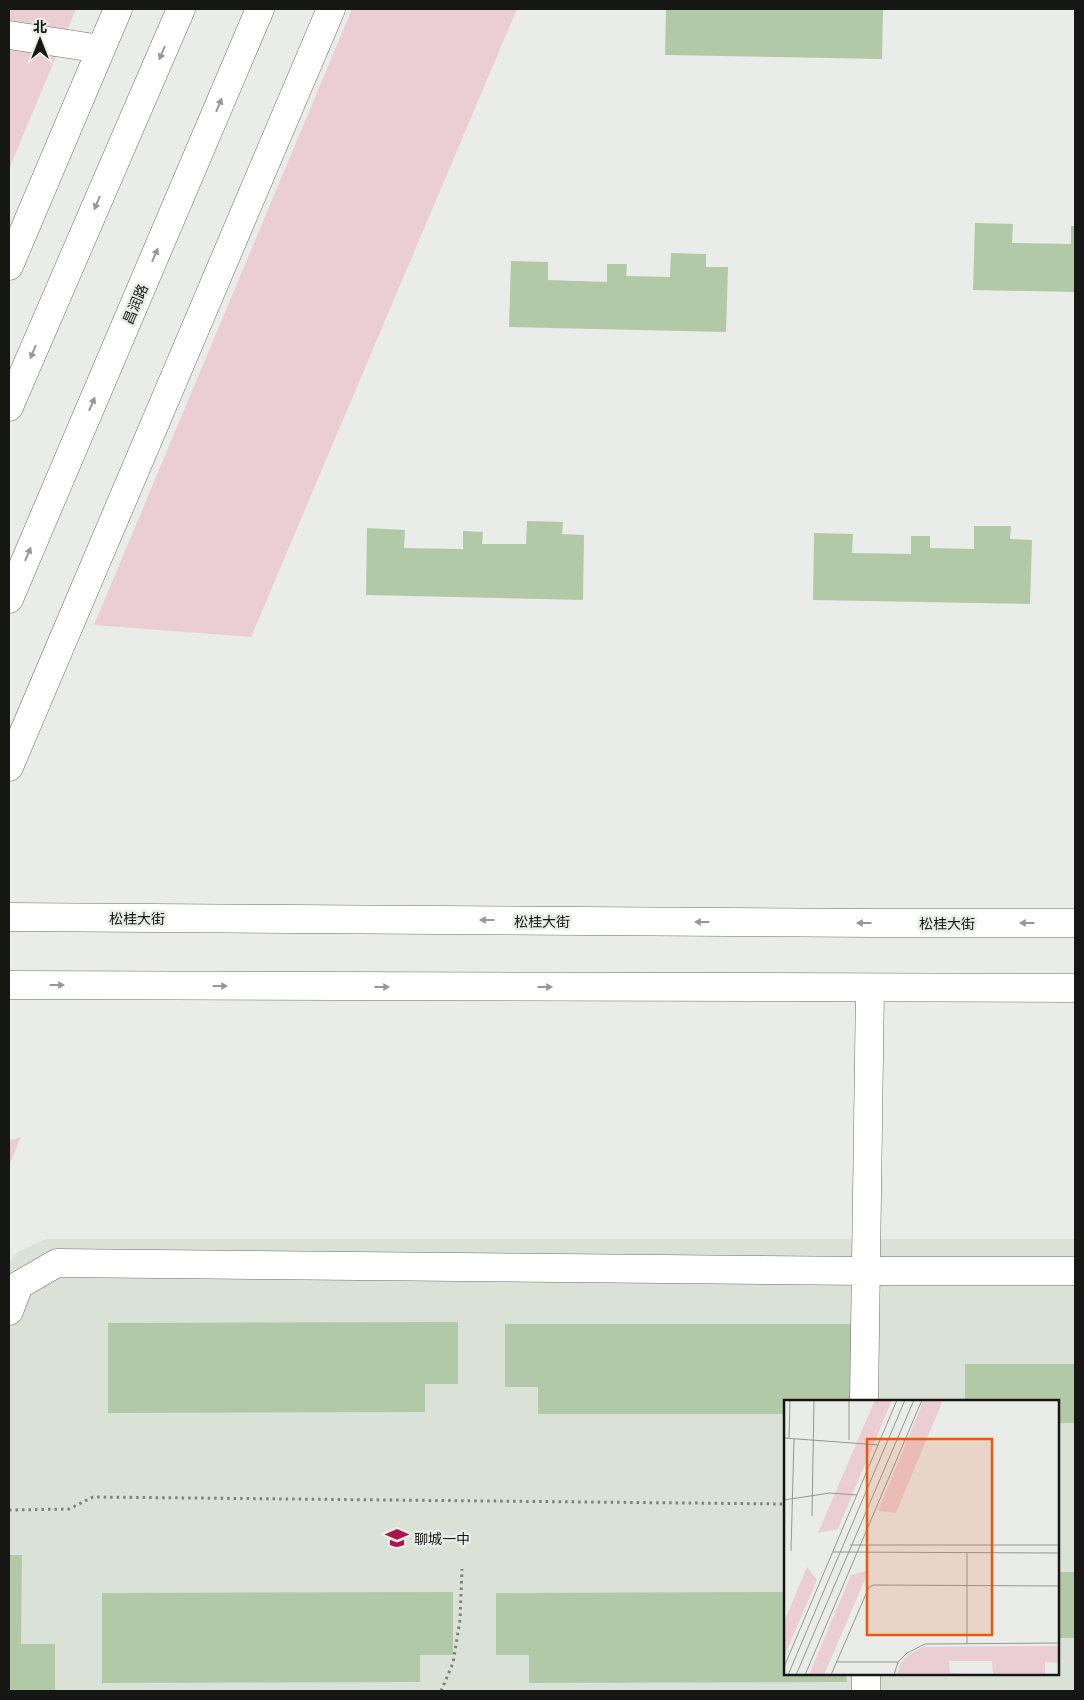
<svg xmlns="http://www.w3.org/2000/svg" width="1084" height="1700" viewBox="0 0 1084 1700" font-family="Manrope,'Noto Sans SC',sans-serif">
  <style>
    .built { fill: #dae2d7; fill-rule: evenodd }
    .green { fill: #ebced3 }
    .building { fill: #b2c9a8 }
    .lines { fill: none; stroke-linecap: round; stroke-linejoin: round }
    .minor-casing { stroke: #6c6f6b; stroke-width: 29 }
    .major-casing { stroke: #6c6f6b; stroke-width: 29 }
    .path { stroke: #7e807d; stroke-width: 3; stroke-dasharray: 2.5 4; stroke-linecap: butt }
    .minor { stroke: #fff; stroke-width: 28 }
    .major { stroke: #fff; stroke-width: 28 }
    .oneway { fill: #969796 }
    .labels { text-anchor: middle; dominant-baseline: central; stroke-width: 5; stroke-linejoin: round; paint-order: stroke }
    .street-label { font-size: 14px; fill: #161715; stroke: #e9ece8 }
    .poi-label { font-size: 14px; fill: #161715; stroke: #e9ece8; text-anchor: start }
    .inset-road { fill: none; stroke: #959794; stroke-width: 1 }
    .view { fill: #e8590c; fill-opacity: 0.15; stroke: #e8590c; stroke-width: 2.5 }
    .inset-edge { fill: none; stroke: #161715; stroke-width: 2.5 }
  </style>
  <rect width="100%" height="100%" fill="#e9ece8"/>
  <path class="built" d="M46 1239H1075V1691H9V1263L18 1252ZM785 1401H1058V1674H785Z"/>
  <path class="green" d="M9 9H76L9 169Z
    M352 9H517L251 637 94 625Z
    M21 1137 9 1166V1141Z"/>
  <path class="building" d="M666 9H883L882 59 665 55Z
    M975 223 1013 224 1012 243 1071 244V226H1075V292L973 290Z
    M671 253 706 254V267H728L726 332 509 327 511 261 548 262V280L607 282V264H627L626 276 670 277Z
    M527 521 563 522 562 534 584 535 583 600 366 595 367 528 405 530 404 548 463 549V531L483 532 482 544H526Z
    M974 526H1011L1010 539 1032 540 1030 604 813 600 814 533 853 534 852 553 911 554V536H930V548L974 549Z
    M458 1322V1384H425V1412L108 1413V1323Z
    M505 1324H855V1401H785V1414H538V1387H505Z
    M965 1364H1075V1423H1058V1401H965Z
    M9 1555H22L21 1644H55V1691H9Z
    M1058 1572H1075V1638H1058Z
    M453 1592V1655H420V1682L102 1683V1593Z
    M785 1592V1674H846L847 1682 529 1683V1655H496V1593Z"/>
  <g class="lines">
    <defs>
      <path id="minor" d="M9 35 101 49
        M9 266 118 9
        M9 767 331 9
        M9 1311 19 1285 57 1263 865 1271H1075
        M864 1401 870 988
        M866 1674V1691"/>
      <path id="major" d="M9 407 181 9
        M9 599 260 9
        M9 917 874 923H1075
        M9 985 1075 988"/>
    </defs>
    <use href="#minor" class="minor-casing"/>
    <use href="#major" class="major-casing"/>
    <path class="path" d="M9 1510 69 1509 93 1497 785 1504
      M441 1691 453 1663 460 1620 462 1569"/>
    <use href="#minor" class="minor"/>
    <use href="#major" class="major"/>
  </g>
  <defs><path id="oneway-solid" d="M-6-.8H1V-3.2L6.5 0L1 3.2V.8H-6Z" transform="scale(1.25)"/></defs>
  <g class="oneway">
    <use href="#oneway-solid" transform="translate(162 53) rotate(113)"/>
    <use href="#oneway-solid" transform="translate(219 105) rotate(-67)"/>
    <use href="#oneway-solid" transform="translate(97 203) rotate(113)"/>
    <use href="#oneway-solid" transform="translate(155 255) rotate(-67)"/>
    <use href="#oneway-solid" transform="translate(33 352) rotate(113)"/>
    <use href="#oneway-solid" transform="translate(92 404) rotate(-67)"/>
    <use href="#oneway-solid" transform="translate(28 554) rotate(-67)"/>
    <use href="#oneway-solid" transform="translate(487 920) rotate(-180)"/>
    <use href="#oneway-solid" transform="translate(702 922) rotate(-180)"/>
    <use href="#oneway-solid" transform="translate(864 923) rotate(-180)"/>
    <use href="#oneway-solid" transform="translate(1027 923) rotate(180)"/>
    <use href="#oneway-solid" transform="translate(57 985)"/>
    <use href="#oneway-solid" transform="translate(220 986)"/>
    <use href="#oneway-solid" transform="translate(382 987)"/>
    <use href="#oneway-solid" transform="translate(545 987)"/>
  </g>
  <defs>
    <symbol id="school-bare" viewBox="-9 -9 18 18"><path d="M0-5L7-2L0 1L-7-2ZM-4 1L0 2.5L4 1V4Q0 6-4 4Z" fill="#a9154c" stroke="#e9ece8" stroke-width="2.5" paint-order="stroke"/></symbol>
  </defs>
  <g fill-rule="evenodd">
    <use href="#school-bare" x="381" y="1522" width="32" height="32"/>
  </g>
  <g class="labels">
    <g class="street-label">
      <text transform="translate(135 304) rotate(-67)">昌润路</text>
      <text x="137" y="918">松桂大街</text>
      <text x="542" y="921">松桂大街</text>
      <text x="947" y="923">松桂大街</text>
    </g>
    <g class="poi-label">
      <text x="414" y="1538">聊城一中</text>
    </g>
  </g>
  <g transform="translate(784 1400)">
    <rect width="275" height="275" fill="#e9ece8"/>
    <path d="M91 0H108L54 129 34 133ZM140 0H159L112 113 94 111ZM23 167 33 180 0 257V222ZM85 170 40 275H25L67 175ZM275 246V263L261 262V275H209L208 261H165L166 273 202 275H113L116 264 124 255 139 247Z" fill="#ebced3"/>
    <path class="inset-road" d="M65 0V40M0 38 95 45M5 38 6 0M0 100 46 93 73 95M28 116 30 0M66 145H275M7 151 10 39M49 152 275 153M183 244V153M52 262H114M0 267 113 0M4 275 121 0M12 275 130 0M21 275 138 0M47 275 85 187 90 185 275 186M110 275 114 262 123 253 141 244 275 243"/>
    <path class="view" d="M83 39H208V235H83Z"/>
    <rect width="275" height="275" class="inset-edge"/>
  </g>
  <rect width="1084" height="1700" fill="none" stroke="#161715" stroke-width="20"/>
  <g transform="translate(40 40)" stroke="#e9ece8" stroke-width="4" paint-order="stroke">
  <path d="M0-4L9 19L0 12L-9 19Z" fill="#161715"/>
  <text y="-8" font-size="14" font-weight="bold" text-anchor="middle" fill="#161715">北</text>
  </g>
</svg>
